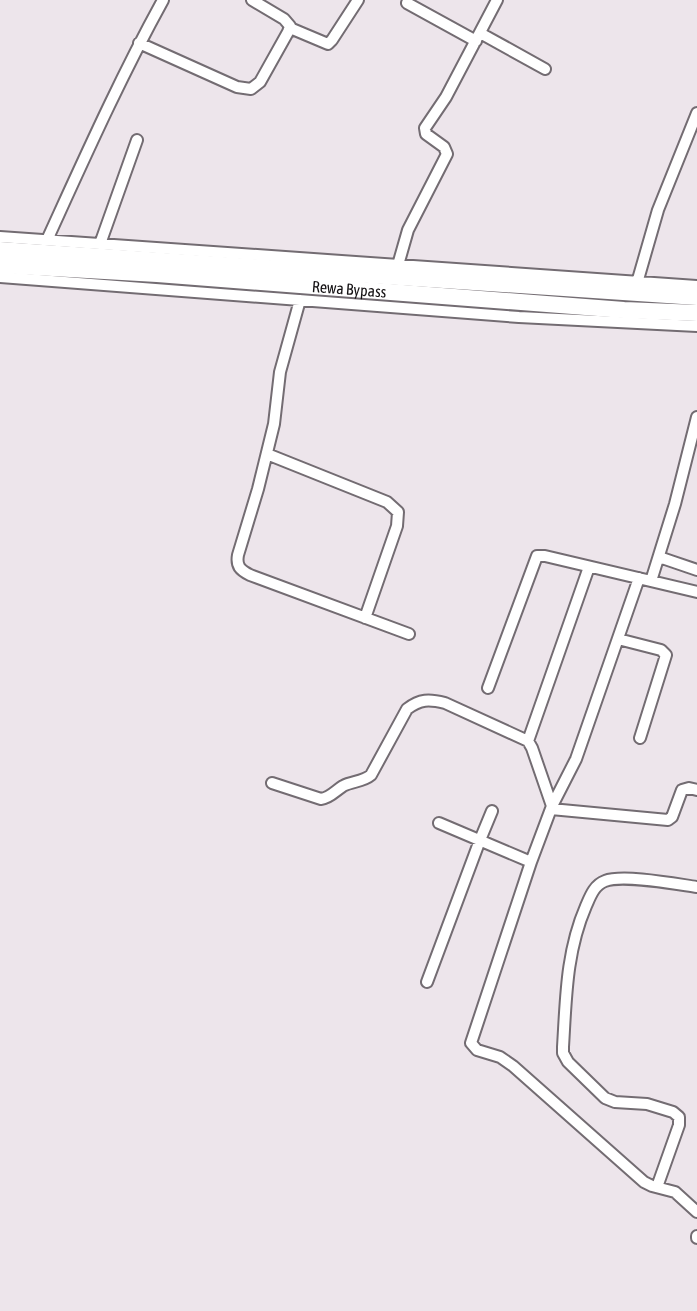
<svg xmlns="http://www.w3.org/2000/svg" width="697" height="1311" viewBox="0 0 697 1311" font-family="'Asap Condensed',sans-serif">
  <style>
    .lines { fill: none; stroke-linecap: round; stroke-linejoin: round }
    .minor-casing { stroke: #736c72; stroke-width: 14 }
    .highway-casing { stroke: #736c72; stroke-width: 20 }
    .minor { stroke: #fff; stroke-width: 10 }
    .highway { stroke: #fff; stroke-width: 16 }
    .labels { text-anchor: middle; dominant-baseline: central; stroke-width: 6; stroke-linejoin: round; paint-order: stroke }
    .street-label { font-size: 16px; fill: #151214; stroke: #ede5eb }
  </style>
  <rect width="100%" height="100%" fill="#ede5eb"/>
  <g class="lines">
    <defs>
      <path id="minor" d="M407 3 476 41
        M290 28 328 44 332 40 358 0
        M480 33 545 69
        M139 43 237 87 251 89 260 82 288 32 290 26 284 19 252 0
        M0 237 697 286
        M47 240C84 159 120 78 163 0
        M100 244 137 140
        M398 265 408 230 447 154 444 147 426 134 425 128 446 97 497 0
        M0 277 519 317 697 326
        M637 283 658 210 697 113
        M300 300 280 372 274 424 258 489 238 555C236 566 240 570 250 575L409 634
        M267 454 387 502 398 512 397 526 365 618
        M659 557 697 570
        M639 578 576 759 552 806 531 862 471 1043 477 1050 500 1057 513 1066 644 1182 652 1186 675 1192 697 1212
        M651 581 675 504 697 417
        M618 639 661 650 666 655 640 738
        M488 688 537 556H545L697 592
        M528 741 589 567
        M272 783 321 799C330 798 335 791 343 786 352 781 363 782 371 775L407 709C420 699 429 699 445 703L528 741 532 748 552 806
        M551 809 668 820 672 817 682 790 689 788 697 790
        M439 823 531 862
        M427 982 480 840 492 811
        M657 1187 679 1125V1117L673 1112 647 1104 615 1102 605 1098 568 1062 563 1053V1047C566 999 566 952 586 906 590 897 594 885 605 881 623 874 676 884 697 887
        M697 1236V1238"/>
      <g id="highway">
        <path d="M0 250 697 297"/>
        <path id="s1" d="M0 265 157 274 624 310 697 313"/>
      </g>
    </defs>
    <use href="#minor" class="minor-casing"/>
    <use href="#highway" class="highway-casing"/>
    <use href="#minor" class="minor"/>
    <use href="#highway" class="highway"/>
  </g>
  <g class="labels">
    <g class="street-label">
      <text stroke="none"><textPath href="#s1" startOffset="350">Rewa Bypass</textPath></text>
    </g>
  </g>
</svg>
